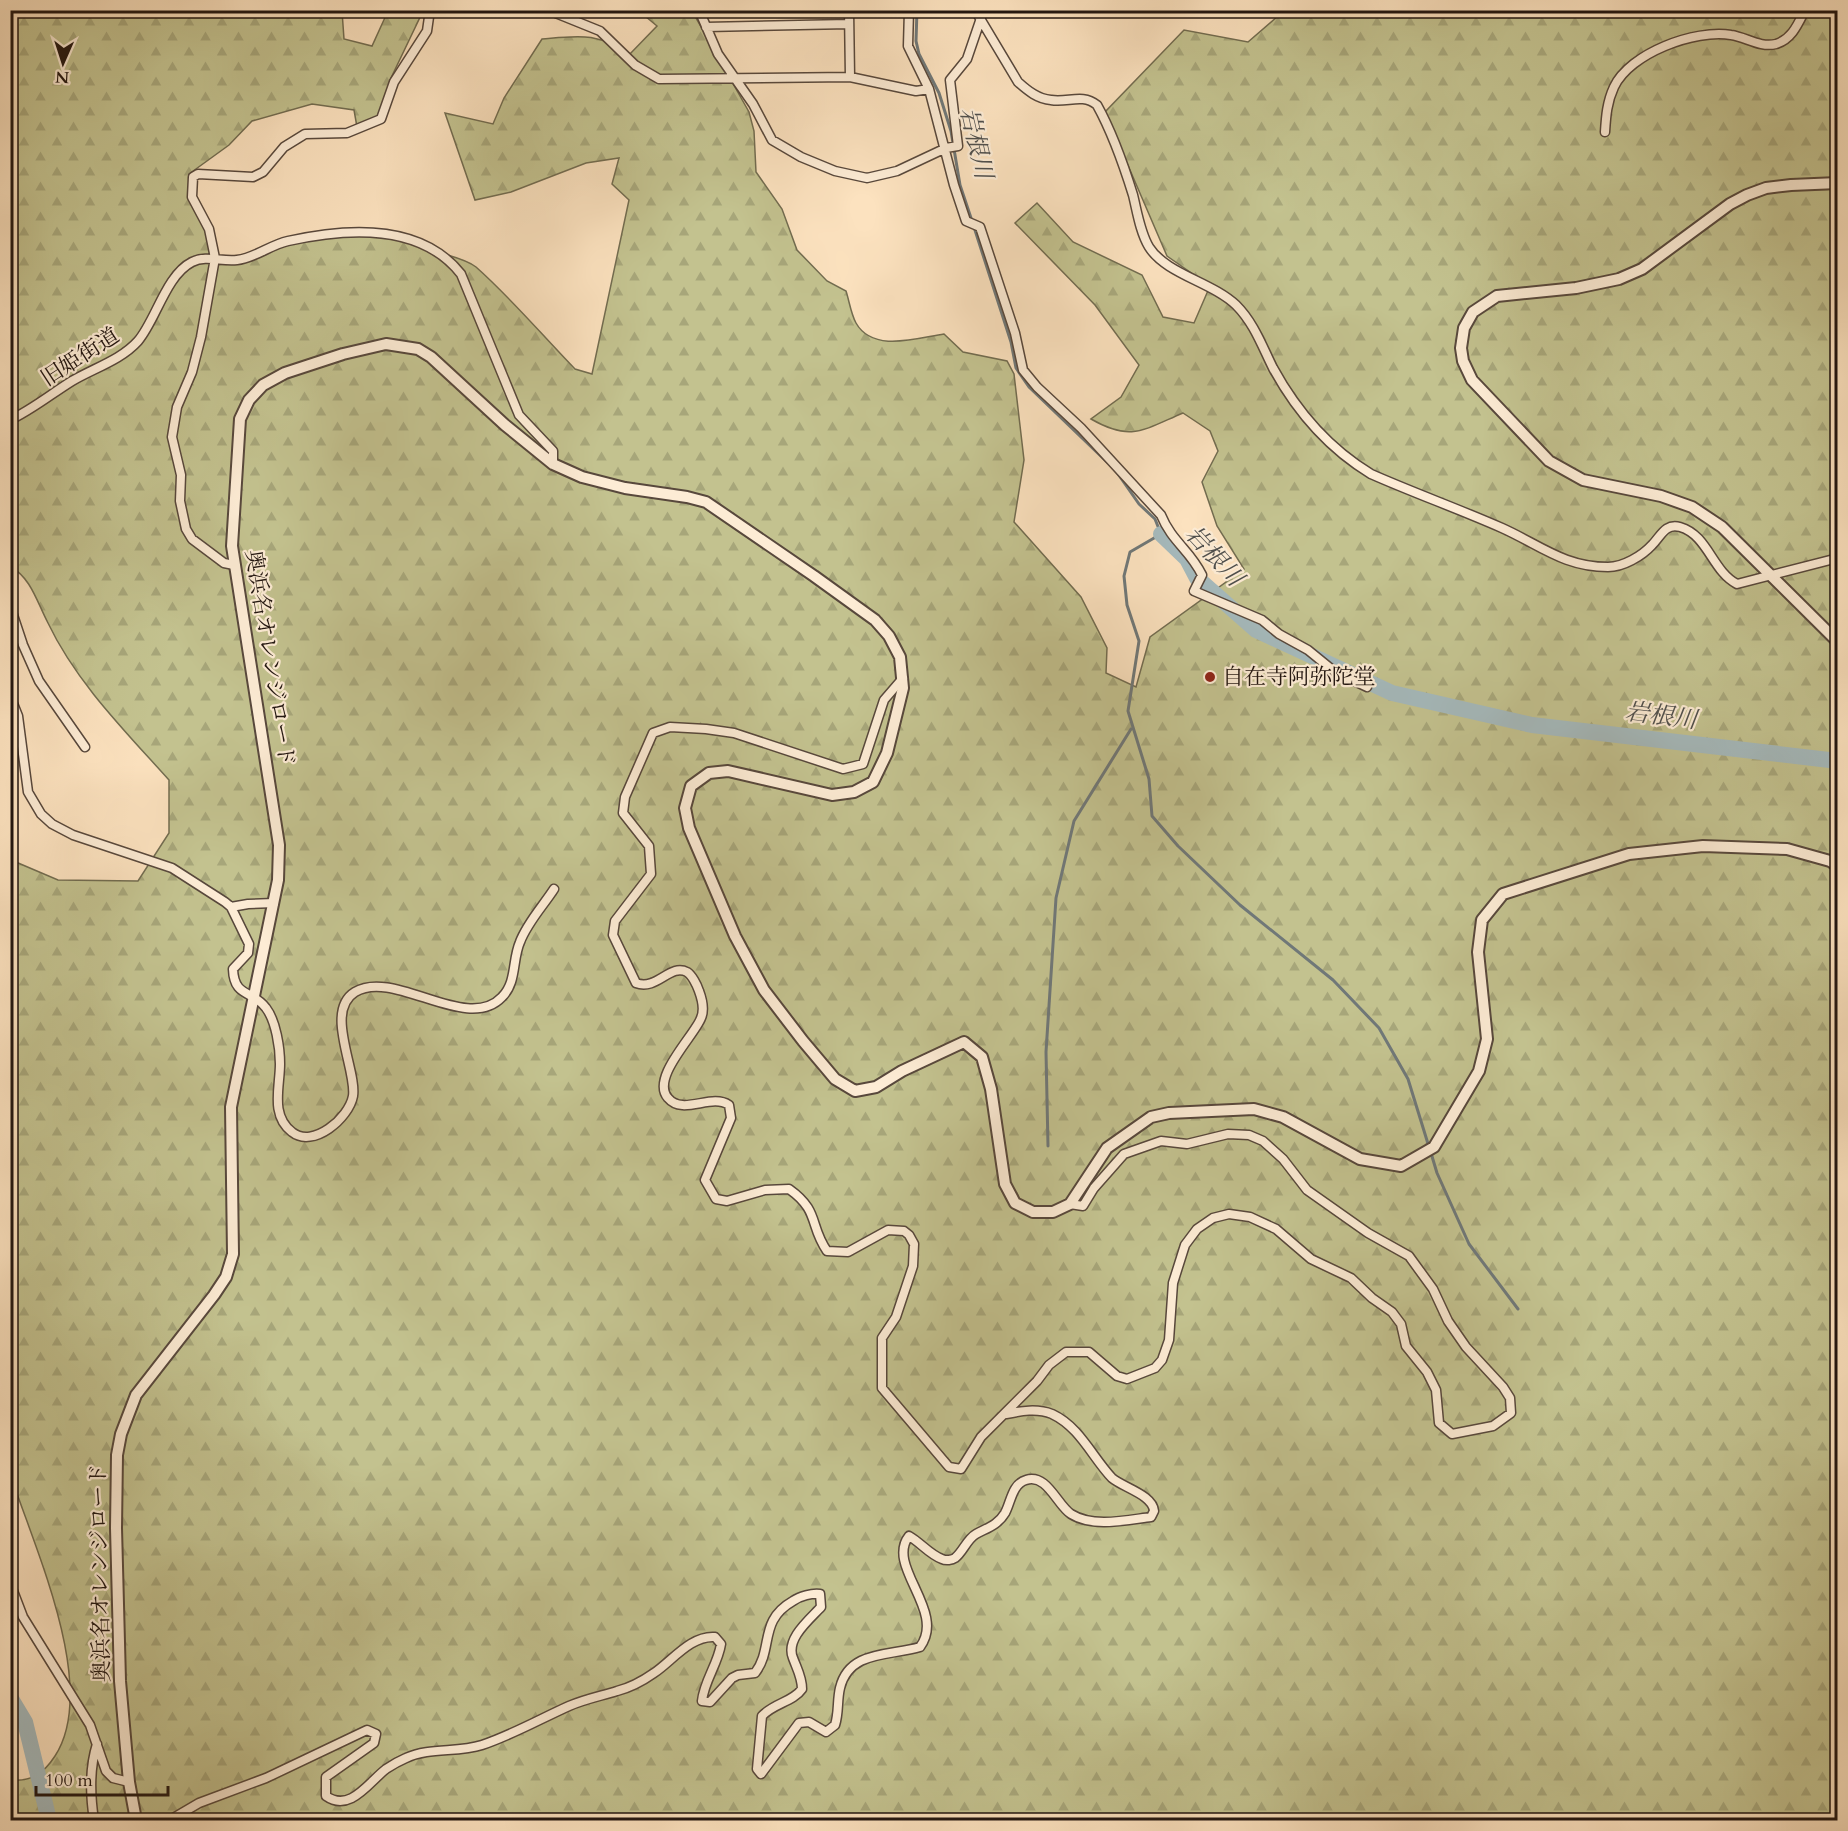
<svg xmlns="http://www.w3.org/2000/svg" width="1848" height="1831" viewBox="0 0 1848 1831" font-family="Cardo,'Noto Serif JP',serif">
  <style>
    .forest { fill: url(#forest-firs); stroke: #726c50; stroke-width: 1.5 }
    .lines { fill: none; stroke-linecap: round; stroke-linejoin: round }
    .stream { stroke: #707878; stroke-width: 3 }
    .river { stroke: #a5babd; stroke-width: 16 }
    .minor-casing { stroke: #58483c; stroke-width: 11 }
    .tertiary-casing { stroke: #58483c; stroke-width: 14 }
    .minor { stroke: #fdecd5; stroke-width: 8 }
    .tertiary { stroke: #fdecd5; stroke-width: 10 }
    .poi-dot { fill: #8f2418; stroke: #fdecd5; stroke-width: 2 }
    .labels { text-anchor: middle; dominant-baseline: central; stroke-width: 4.5; stroke-linejoin: round; paint-order: stroke }
    .street-label { font-size: 22px; fill: #211510; stroke: #fdecd5 }
    .poi-label { font-size: 22px; fill: #211510; stroke: #fdecd5; text-anchor: start }
    .water-label { font-size: 24px; font-style: italic; fill: #4f4f4d; stroke: #fdecd5 }
  </style>
  <defs>
    <pattern id="forest-firs" width="22" height="20" patternUnits="userSpaceOnUse" patternTransform="scale(1.5)"><rect width="22" height="20" fill="#c3c28f"/><path d="M5 1l3.5 6h-7zM16 11l3.5 6h-7z" fill="#a7a67a"/></pattern>
  </defs>
  <rect width="100%" height="100%" fill="#fce2bf"/>
  <filter id="stains"><feTurbulence type="fractalNoise" baseFrequency=".00333" numOctaves="4"/><feColorMatrix values="0 0 0 0 .2 0 0 0 0 .09 0 0 0 0 .02 0 0 0 .5 -.17"/></filter>
  <radialGradient id="worn" r=".72"><stop offset=".6" stop-color="#630" stop-opacity="0"/><stop offset="1" stop-color="#630" stop-opacity=".3"/></radialGradient>
  <path class="forest" d="M1285 10 1837 11V1820H11L10 1780C32 1782 44 1773 55 1756 100 1687 33 1545 11 1476V860L58 880 138 881 169 833V780C125 731 76 682 48 623 37 602 31 578 11 567V11H342L344 39 372 46 388 11H423L391 78 381 119 357 127 354 110 312 104 252 121 229 145 189 174 191 193 215 258 228 260C307 240 357 220 438 252 449 256 466 259 476 267 511 298 542 335 575 369L592 374 629 200 612 184 619 158 586 163 511 192 475 200 445 113 493 124 504 98 542 39C576 36 600 31 628 56L657 26 639 11H692L749 112 754 131 756 172 782 209 797 250 827 281 846 291C849 300 851 314 856 323 873 353 917 338 944 334L963 352 1007 361 1014 374 1024 460 1014 522 1081 597 1107 648 1106 673 1136 687 1150 637 1244 569 1217 526 1202 482 1218 451 1210 431 1183 413C1143 430 1131 442 1091 419L1121 397 1139 365 1095 305 1015 223 1037 203 1073 242 1142 275 1163 317 1194 323 1210 286 1167 256 1105 112 1184 30 1248 42Z"/>
  <g class="lines">
    <path class="stream" d="M917 10 916 41 919 54 939 93 951 131 960 185 972 221
      M974 227 1011 342 1016 368 1029 387 1107 462
      M1116 471 1139 504 1155 519 1161 534 1130 552 1124 576 1127 605 1139 641 1128 711 1149 779 1152 816 1178 846 1240 905 1333 980 1379 1028 1408 1079 1429 1147
      M1048 1146 1046 1052 1056 898 1074 821 1131 729
      M1431 1153 1437 1173 1469 1244 1518 1309"/>
    <path class="river" d="M1161 534 1187 559 1197 578 1256 630 1392 693 1532 725 1838 761
      M10 1697 25 1722 49 1820"/>
    <defs>
      <path id="minor" d="M548 10 600 31 635 65 659 79 850 77 916 91 929 89
        M699 10 718 54 753 104 772 140 801 157 835 171 867 178 897 171 946 148 958 146 950 80 967 59 981 18
        M849 10 850 77
        M909 10 908 46 929 89 954 185 966 221 980 227 1015 333 1023 370 1037 387 1081 428 1161 515C1172 542 1190 550 1202 575L1194 591 1262 620 1279 634 1308 650 1335 672 1367 687
        M975 10 1018 82C1028 91 1038 99 1051 100 1068 103 1082 93 1097 105 1112 132 1124 166 1133 195 1137 211 1140 232 1149 247 1166 274 1212 282 1236 305 1254 323 1262 346 1273 368 1297 412 1328 448 1371 474 1414 493 1459 509 1502 528 1540 545 1564 567 1608 567 1623 567 1642 556 1652 545 1661 536 1665 523 1680 527 1708 535 1712 571 1737 584L1838 558
        M706 27 849 24
        M1605 132C1606 116 1607 102 1614 87 1630 53 1695 29 1731 35 1746 37 1760 48 1776 44 1792 39 1798 24 1805 10
        M10 420C33 409 51 394 72 381 94 368 121 360 138 341 156 320 166 275 192 262 206 255 222 262 237 260 255 258 270 245 288 241 346 228 421 223 461 274L519 415 553 451V464
        M234 565 224 563 192 539 186 529 180 501 181 475 172 437 177 407 192 372 201 337 215 258 209 229 192 197 193 177 198 174 253 177 263 172 284 147 305 134 347 133 381 119 394 82 427 31 430 10
        M10 606 23 645 39 681 85 747
        M903 678 884 700 863 764 843 769 734 733 706 729 670 727 653 733 625 797 623 813 649 846 651 874 615 921 613 935 636 983C657 991 670 963 687 972 692 975 697 985 699 991 702 999 705 1009 701 1018 695 1035 650 1078 668 1098 683 1116 711 1093 729 1105L731 1118 705 1180 716 1199 727 1201 765 1190 789 1189C820 1211 809 1225 827 1251L848 1252 888 1230 904 1231 909 1235 914 1244 913 1266 896 1317 882 1338V1388L949 1467 961 1469 981 1437 1037 1381 1049 1365 1066 1352H1089L1117 1376 1127 1379 1155 1368 1162 1360 1169 1340 1173 1283 1185 1245 1197 1229 1213 1218 1229 1214 1250 1217 1276 1229 1311 1259 1351 1278 1372 1298 1392 1312 1401 1324 1406 1346 1427 1372 1436 1390 1439 1423 1452 1434 1493 1426 1511 1413 1510 1398 1503 1387 1466 1347 1448 1321 1433 1289 1409 1256 1368 1233 1307 1190 1283 1159 1263 1141 1249 1135 1228 1134 1187 1144 1161 1141 1124 1154 1094 1188 1083 1206 1070 1204
        M10 696 18 716 28 792 41 814 52 824 73 835 172 868 225 902 231 907 249 944 248 953 233 969C234 998 253 990 266 1008 276 1021 280 1048 280 1064 280 1087 270 1115 292 1132 313 1149 349 1118 353 1096 357 1070 324 1011 355 992 394 968 467 1034 502 997 517 982 512 960 520 942 527 923 543 906 554 889
        M231 907 248 904 274 903
        M10 1583 23 1617 90 1725 106 1771 113 1778 129 1782
        M94 1820C90 1794 89 1769 97 1744
        M170 1820 199 1803 266 1778 367 1730 376 1734 374 1743 326 1777V1796C350 1813 369 1782 386 1769 392 1765 399 1761 406 1758 430 1747 457 1753 482 1745 512 1735 540 1719 569 1706 585 1699 601 1696 617 1691 629 1688 644 1680 654 1673 672 1661 691 1635 715 1637L721 1644C718 1664 704 1681 702 1701L710 1702 732 1678 738 1675 755 1673C774 1648 758 1621 793 1601 800 1596 812 1593 820 1594L821 1607C810 1619 785 1639 793 1658 797 1669 802 1677 802 1689 793 1702 774 1703 762 1716L757 1769 761 1774 799 1723 809 1722 826 1732 835 1725C839 1713 837 1700 840 1688 849 1650 890 1656 920 1647 947 1611 885 1566 909 1536 920 1542 930 1555 942 1559 946 1561 952 1560 955 1558 963 1552 967 1539 976 1534 987 1528 998 1525 1005 1513 1011 1502 1012 1484 1026 1480 1047 1473 1057 1505 1071 1514 1093 1528 1127 1520 1151 1517L1154 1511C1153 1495 1124 1488 1112 1478 1092 1457 1080 1427 1052 1414 1037 1408 1021 1411 1006 1414"/>
      <path id="tertiary" d="M1838 183 1791 185 1766 188 1747 195 1730 204 1642 269 1619 279 1576 288 1497 296 1473 312 1464 328 1461 348 1463 361 1472 380 1549 461 1583 480 1661 496 1692 507 1722 527 1838 642
        M136 1820 129 1782 120 1681 116 1528 117 1455 121 1434 136 1395 214 1295 226 1277 233 1254 231 1107 278 880 279 845 232 546 240 419 249 400 263 385 285 373 343 354 386 344 418 349 431 357 505 425 553 464 582 477 625 488 687 497 706 502 814 576 875 620 889 636 900 657 903 688 887 753 873 782 854 792 832 795 728 771 709 773 691 786 685 808 689 828 735 936 764 990 803 1041 835 1079 855 1091 876 1087 902 1071 964 1042 982 1057 991 1089 1005 1184 1015 1203 1033 1212H1053L1070 1204 1107 1148 1151 1117 1169 1113 1254 1109 1283 1117 1360 1159 1401 1166 1434 1147 1479 1071 1487 1039 1478 952 1482 920 1503 894 1629 854 1703 846 1787 849 1830 861 1838 866"/>
    </defs>
    <use href="#minor" class="minor-casing"/>
    <use href="#tertiary" class="tertiary-casing"/>
    <use href="#minor" class="minor"/>
    <use href="#tertiary" class="tertiary"/>
  </g>
  <circle class="poi-dot" cx="1210" cy="677" r="6"/>
  <g class="labels">
    <g class="street-label">
      <text transform="translate(80 357) rotate(-33)">旧姫街道</text>
      <text transform="translate(270 658) rotate(81)">奥浜名オレンジロード</text>
      <text transform="translate(100 1573) rotate(-91)">奥浜名オレンジロード</text>
    </g>
    <g class="poi-label">
      <text x="1222" y="677">自在寺阿弥陀堂</text>
    </g>
    <g class="water-label">
      <text transform="translate(976 143) rotate(77)">岩根川</text>
      <text transform="translate(1214 556) rotate(47)">岩根川</text>
      <text transform="translate(1661 716) rotate(7)">岩根川</text>
    </g>
  </g>
  <rect width="1848" height="1831" fill="none" stroke="#fce2bf" stroke-width="36"/>
  <rect x="12" y="12" width="1824" height="1807" fill="none" stroke="#211510" stroke-width="3"/>
  <rect x="18" y="18" width="1812" height="1795" fill="none" stroke="#211510" stroke-width="1.5"/>
  <g transform="translate(63 63) rotate(183)" stroke="#fdecd5" stroke-width="4.5" paint-order="stroke">
  <path d="M0-4.5L10 22L0 15L-10 22Z" fill="#211510"/>
  <text y="-9" font-size="16" font-weight="bold" text-anchor="middle" fill="#211510">N</text>
  </g>
  <path d="M36 1786v9h132v-9" fill="none" stroke="#211510" stroke-width="3"/>
  <text x="45" y="1786" font-size="18" fill="#211510" stroke="#fdecd5" stroke-width="4.5" paint-order="stroke">100 m</text>
  <rect width="100%" height="100%" filter="url(#stains)"/>
  <rect width="100%" height="100%" fill="url(#worn)"/>
</svg>
